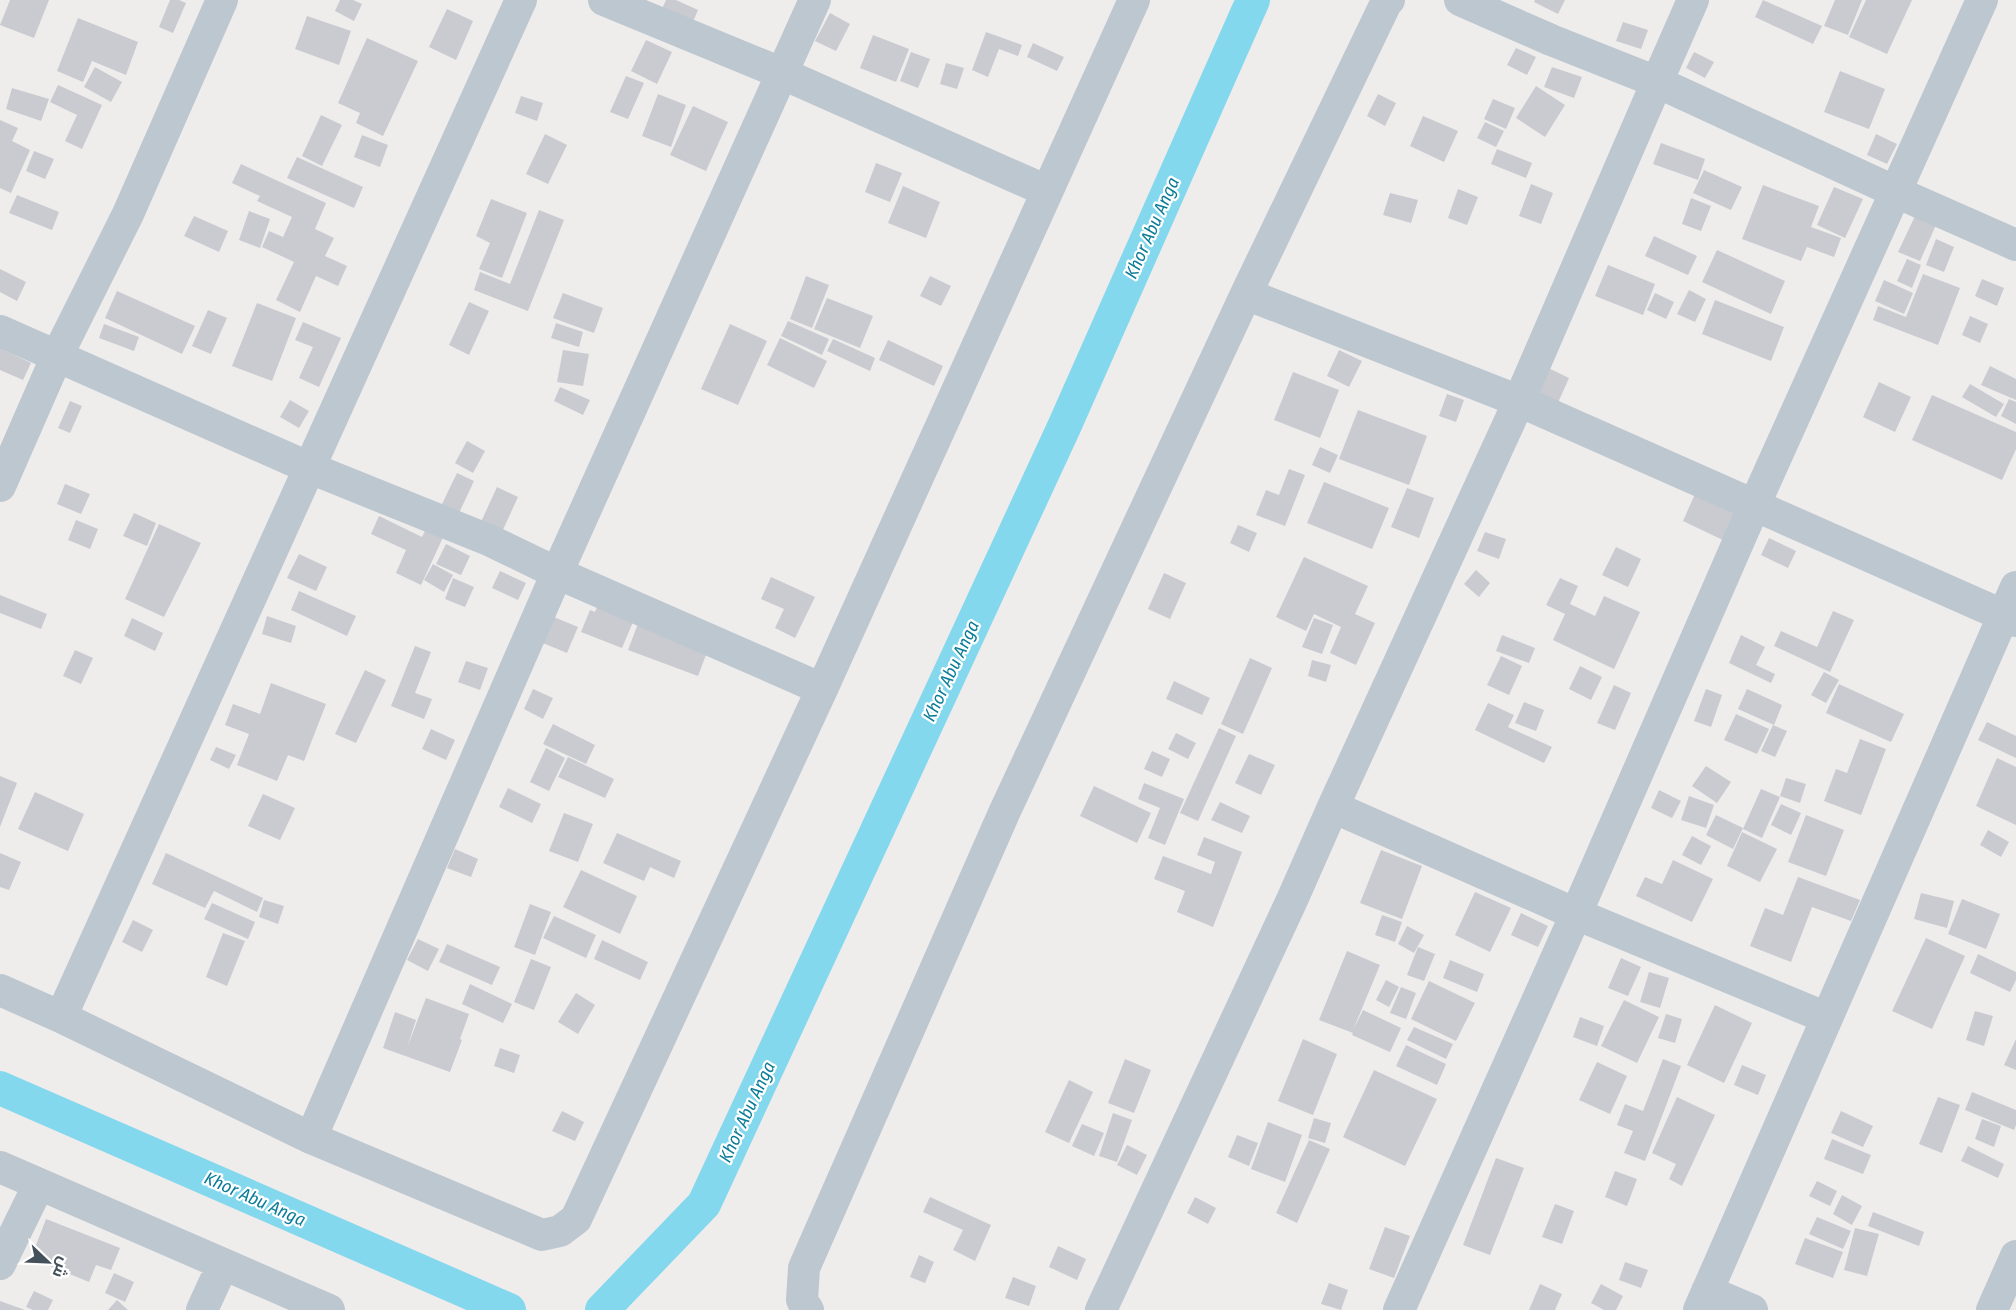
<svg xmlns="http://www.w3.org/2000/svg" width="2016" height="1310" viewBox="0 0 2016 1310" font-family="'Fira Sans Condensed',Cairo,sans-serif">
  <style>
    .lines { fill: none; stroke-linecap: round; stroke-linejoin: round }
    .canal { stroke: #84d8ed; stroke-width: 34 }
    .building { fill: #c9cbd1 }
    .minor { stroke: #bcc7cf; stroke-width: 32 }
    .labels { text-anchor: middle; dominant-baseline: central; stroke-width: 4.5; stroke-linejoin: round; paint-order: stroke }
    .water-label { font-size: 18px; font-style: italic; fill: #0b7c98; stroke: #fff }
  </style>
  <rect width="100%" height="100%" fill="#efecec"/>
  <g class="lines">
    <path class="canal" d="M0 1088 509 1310
      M602 1310 704 1204 1064 427 1253 0"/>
  </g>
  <path class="building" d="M10 0H49L34 38 0 25Z
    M170 0H179L186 3 173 33 159 27Z
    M340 0H353L362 4 354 21 335 11Z
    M666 0H676L698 10 693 22 662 9Z
    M1535 0H1565L1558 14 1534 2Z
    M1763 0 1822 26 1813 44 1755 17Z
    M1835 0H1862L1848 35 1824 26Z
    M1866 0H1912L1887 54 1849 37Z
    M447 9 473 21 456 60 429 47Z
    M830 13 850 24 836 51 815 41Z
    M307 16 351 31 339 65 295 49Z
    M78 18 138 42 126 75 92 61 83 82 57 71Z
    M1623 22 1648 30 1641 49 1616 41Z
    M986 32 1022 45 1018 56 999 49 988 77 972 70Z
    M873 35 909 49 896 82 860 68Z
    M367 38 418 61 383 136 356 123 360 113 338 103Z
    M646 40 672 52 657 84 631 71Z
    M1033 43 1064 57 1057 71 1027 57Z
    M1516 48 1536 57 1527 75 1507 65Z
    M911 52 930 59 918 88 900 81Z
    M1694 52 1714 62 1705 78 1686 68Z
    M946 63 964 68 957 89 940 84Z
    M95 67 122 82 111 102 84 87Z
    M1552 67 1582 77 1574 98 1544 87Z
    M1840 71 1885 89 1869 129 1824 112Z
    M626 76 644 83 628 119 610 112Z
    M58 85 102 105 82 149 65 141 77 115 50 102Z
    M1536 86 1565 105 1545 137 1516 118Z
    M12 88 49 99 41 121 6 109Z
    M658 94 686 105 671 147 642 136Z
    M1378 94 1396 103 1385 126 1367 116Z
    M521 96 543 103 537 121 515 113Z
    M1493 99 1515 108 1506 129 1484 119Z
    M693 106 728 122 706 171 670 155Z
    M321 115 342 125 322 166 302 156Z
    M1423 116 1458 131 1444 162 1410 146Z
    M0 120 18 128 12 141 30 150 11 193 0 188Z
    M1485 122 1504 131 1496 147 1477 138Z
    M545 134 567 145 548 184 526 174Z
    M1876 134 1897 144 1887 164 1867 155Z
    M362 135 388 145 380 167 354 157Z
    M1661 143 1705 159 1698 180 1653 164Z
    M1497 149 1532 163 1526 178 1491 164Z
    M34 151 54 159 45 179 26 171Z
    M297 157 363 187 354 208 287 178Z
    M876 163 902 173 890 202 865 192Z
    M241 164 326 203 315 229 334 238 325 256 347 266 338 286 316 276 300 312 276 300 294 262 262 247 269 231 283 237 292 217 257 201 260 196 232 183Z
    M1704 170 1742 187 1731 210 1693 193Z
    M1531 184 1553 193 1541 224 1519 216Z
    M1763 185 1819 206 1811 227 1841 238 1834 257 1807 247 1801 261 1742 239Z
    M903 186 940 202 926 238 888 223Z
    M1834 187 1863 199 1845 238 1817 225Z
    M1458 189 1478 197 1467 225 1448 218Z
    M1390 193 1418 200 1411 223 1383 215Z
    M17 195 59 212 52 230 9 213Z
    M1691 198 1711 206 1701 231 1682 224Z
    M491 199 527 213 502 278 479 269 490 243 476 236Z
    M539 210 564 220 528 311 474 290 480 272 510 284Z
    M249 211 270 219 260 248 239 240Z
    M194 216 228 231 219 252 184 236Z
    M1915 216 1936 225 1920 261 1898 252Z
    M1654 236 1697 256 1688 275 1645 256Z
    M1936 239 1954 247 1944 272 1926 265Z
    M1717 250 1785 281 1771 314 1702 282Z
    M1907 259 1921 265 1912 288 1897 281Z
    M1608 265 1655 284 1643 315 1595 296Z
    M0 269 26 282 17 301 0 292Z
    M1923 274 1960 288 1938 345 1873 320 1878 306 1906 317Z
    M806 276 829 285 812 328 790 319Z
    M930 276 951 286 941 306 920 296Z
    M1982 279 2004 288 1997 306 1975 296Z
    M1884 280 1913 293 1904 314 1875 301Z
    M1689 290 1706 299 1695 322 1677 314Z
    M117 291 195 326 182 354 105 318Z
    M563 293 603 308 594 333 553 318Z
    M1655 293 1674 302 1666 319 1647 310Z
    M827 298 873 316 860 348 814 329Z
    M1715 300 1784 327 1771 361 1702 334Z
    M469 302 489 311 469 355 449 345Z
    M257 303 296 318 272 381 232 366Z
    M208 310 227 318 211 354 192 346Z
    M1970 316 1988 324 1980 343 1962 335Z
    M788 321 829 339 822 355 781 336Z
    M303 322 341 338 319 387 299 378 313 347 295 340Z
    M556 323 583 332 579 347 551 338Z
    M104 324 139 337 134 351 99 338Z
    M730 324 767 341 738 405 701 389Z
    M780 338 827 361 814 388 767 365Z
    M833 339 875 358 870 371 827 351Z
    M888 340 943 366 934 386 879 360Z
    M0 348 31 363 23 380 0 370Z
    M563 350 589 354 583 386 557 382Z
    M1339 350 1362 361 1349 387 1327 376Z
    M1542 365 1569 378 1557 405 1529 392Z
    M1990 366 2016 379V400L1981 385Z
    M1293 372 1339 390 1320 438 1274 420Z
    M1879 382 1911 397 1895 432 1863 417Z
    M1970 384 2004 404 1996 417 1962 397Z
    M560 387 590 400 583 415 554 401Z
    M1447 394 1464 400 1456 422 1439 416Z
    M1932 395 2016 432V449L2002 480 1912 440Z
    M2009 399 2016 402V424L2001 416Z
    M290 400 309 411 299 428 280 417Z
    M70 401 82 406 70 433 58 428Z
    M1358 410 1427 436 1409 485 1339 459Z
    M467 441 485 451 473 473 455 463Z
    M1320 447 1338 455 1330 473 1312 465Z
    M1289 469 1305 475 1285 526 1256 515 1266 490 1279 495Z
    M457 473 474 481 459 513 442 504Z
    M1324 482 1389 508 1372 549 1307 523Z
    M65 484 90 494 81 514 57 504Z
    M497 487 518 497 501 534 480 524Z
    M1407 488 1434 498 1419 538 1391 527Z
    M1695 494 1742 515 1729 543 1683 521Z
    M434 512 451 520 421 585 396 573 406 550 371 534 379 516 422 537Z
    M134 513 156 523 147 546 123 536Z
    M76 520 98 529 90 549 68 540Z
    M159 524 201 543 164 617 125 599Z
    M1238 525 1257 533 1249 552 1230 543Z
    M1485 532 1506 539 1499 559 1477 551Z
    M1769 538 1796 551 1788 568 1761 555Z
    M446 544 470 556 461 575 436 564Z
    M1616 547 1641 559 1628 587 1602 575Z
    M299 554 327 567 316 591 287 578Z
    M1304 557 1368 586 1355 614 1375 623 1356 665 1330 653 1341 627 1314 614 1306 631 1276 617Z
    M433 564 453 575 444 592 424 580Z
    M1476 570 1490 583 1479 597 1464 584Z
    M500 571 526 583 518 600 492 588Z
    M1164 573 1186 583 1170 619 1148 609Z
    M771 577 815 597 795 638 775 628 784 609 761 599Z
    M453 578 474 587 465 607 445 599Z
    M1560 578 1578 586 1570 604 1595 616 1604 596 1640 612 1614 669 1553 640 1565 614 1546 605Z
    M299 591 356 616 347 636 291 610Z
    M603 592 633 622 622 648 581 632 590 610 595 612Z
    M0 595 47 614 41 629 0 613Z
    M647 600 717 626 698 676 628 650Z
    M1833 611 1854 620 1830 672 1774 646 1781 631 1817 647Z
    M549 615 578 627 567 653 538 641Z
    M267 616 296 626 291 643 262 634Z
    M132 618 163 633 155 651 124 636Z
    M1314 618 1333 625 1322 654 1302 647Z
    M1502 635 1535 648 1529 663 1496 651Z
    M1741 635 1765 647 1756 665 1775 674 1771 683 1729 663Z
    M415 646 431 652 415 693 432 699 424 719 391 706Z
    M75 650 93 658 81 684 63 676Z
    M1501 656 1522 666 1509 695 1487 685Z
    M1250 658 1272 668 1243 734 1221 724Z
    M1312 660 1331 665 1326 682 1308 676Z
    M466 661 488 668 480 690 458 682Z
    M1580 666 1602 677 1591 700 1569 689Z
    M365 670 386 680 356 743 335 734Z
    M1824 672 1839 680 1826 703 1811 695Z
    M1174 681 1210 698 1202 715 1166 699Z
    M271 683 326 704 304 761 288 755 277 781 237 765 249 734 225 725 233 704 260 714Z
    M1839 684 1904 714 1891 742 1826 713Z
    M1614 685 1631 693 1615 730 1597 723Z
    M533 689 553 698 543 719 524 709Z
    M1706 689 1722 695 1711 727 1694 721Z
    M1747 689 1782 705 1774 725 1738 709Z
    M1524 702 1544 710 1536 731 1515 723Z
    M1488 703 1514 715 1508 727 1552 747 1544 763 1475 730Z
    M1736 714 1769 729 1757 754 1724 740Z
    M1987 722 2016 736V758L1978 740Z
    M553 724 595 745 586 764 543 744Z
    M1773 725 1787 731 1775 757 1761 751Z
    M1219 728 1236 736 1198 821 1180 813Z
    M431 729 455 740 446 760 422 749Z
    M1176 733 1196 743 1188 759 1168 749Z
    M1860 739 1886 749 1861 815 1824 801 1836 769 1847 773Z
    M216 747 236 755 229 769 210 760Z
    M546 748 565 758 549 791 530 782Z
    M1152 751 1170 759 1162 777 1144 769Z
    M1249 754 1275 765 1261 795 1235 783Z
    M568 757 614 779 605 798 558 777Z
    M1997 758 2016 767V825L1976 806Z
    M1706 766 1731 782 1717 803 1692 786Z
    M0 776 17 783 0 827Z
    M1786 778 1806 784 1800 803 1780 796Z
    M1144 783 1184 799 1165 845 1148 838 1160 808 1138 799Z
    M1094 786 1151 813 1137 843 1080 816Z
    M508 788 541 804 532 823 499 807Z
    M1761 789 1780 797 1762 838 1743 829Z
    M1659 790 1681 801 1672 818 1651 808Z
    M35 792 84 814 68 851 18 829Z
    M263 794 295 808 280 840 248 826Z
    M1689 796 1714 805 1706 828 1681 820Z
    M1220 802 1250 816 1242 833 1211 820Z
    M1781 804 1801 813 1791 835 1771 825Z
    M564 813 593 824 578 862 549 851Z
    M1716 815 1743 828 1733 849 1706 835Z
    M1806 815 1844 830 1826 876 1788 862Z
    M1988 830 2009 842 2001 857 1980 845Z
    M1742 832 1777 849 1760 882 1727 866Z
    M617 833 681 861 674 878 650 867 644 881 603 863Z
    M1692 836 1711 846 1701 865 1682 855Z
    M1204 837 1242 852 1213 927 1177 912 1185 891 1154 879 1163 856 1211 874 1215 862 1197 855Z
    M455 849 478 859 471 877 447 868Z
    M1381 850 1422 866 1402 919 1360 903Z
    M0 853 21 862 9 890 0 887Z
    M166 853 263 898 257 912 214 891 205 908 152 884Z
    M1673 860 1713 879 1692 922 1636 896 1645 877 1662 884Z
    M581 870 637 896 620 934 563 907Z
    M1798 877 1860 900 1851 921 1812 907 1791 962 1750 946 1765 908 1783 915Z
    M1475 892 1511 908 1490 952 1455 935Z
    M1921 893 1954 901 1947 928 1914 919Z
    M1962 899 2000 914 1986 949 1948 934Z
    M264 900 284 906 278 924 259 917Z
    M212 903 255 922 248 939 204 919Z
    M530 904 551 912 535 955 514 947Z
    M1521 913 1548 926 1538 947 1511 935Z
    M1382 915 1402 922 1395 942 1375 935Z
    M554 916 596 935 586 958 543 938Z
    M133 920 153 930 142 952 122 942Z
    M1407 926 1424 935 1414 953 1398 944Z
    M223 933 245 941 227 986 206 977Z
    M1926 938 1965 956 1932 1029 1892 1011Z
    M418 939 439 949 428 971 407 960Z
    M602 940 648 962 640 980 594 959Z
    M447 944 500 967 492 985 439 962Z
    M1418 947 1435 954 1424 981 1407 975Z
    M1347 951 1380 965 1353 1030 1363 1010 1401 1028 1390 1052 1352 1035 1353 1033 1319 1020Z
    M1978 954 2016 972V980L2010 992 1970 973Z
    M1621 958 1641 967 1628 996 1608 988Z
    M531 959 551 967 534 1010 514 1002Z
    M1450 960 1484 974 1477 992 1443 978Z
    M1649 972 1669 978 1660 1008 1640 1002Z
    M1386 980 1399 987 1389 1007 1376 1000Z
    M1429 981 1475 1003 1456 1041 1411 1019Z
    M470 984 512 1004 503 1023 462 1004Z
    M1401 987 1416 993 1406 1019 1390 1013Z
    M576 993 595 1005 578 1034 558 1022Z
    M426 998 469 1014 460 1039 462 1040 450 1072 383 1048 395 1012 416 1020 407 1048Z
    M1624 1000 1659 1017 1637 1063 1601 1046Z
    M1715 1005 1752 1023 1724 1083 1687 1065Z
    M1975 1011 1993 1016 1984 1046 1966 1040Z
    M1666 1014 1682 1019 1675 1043 1658 1038Z
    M1580 1017 1604 1026 1597 1046 1573 1037Z
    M1414 1027 1453 1044 1446 1059 1407 1040Z
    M1303 1039 1337 1054 1313 1115 1278 1101Z
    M2016 1039V1070L2004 1065Z
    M1406 1045 1446 1064 1437 1085 1396 1066Z
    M500 1048 520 1055 514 1073 494 1066Z
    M1125 1059 1151 1070 1134 1113 1108 1103Z
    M1663 1059 1681 1066 1645 1161 1624 1153 1633 1131 1617 1125 1625 1104 1643 1111Z
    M1597 1062 1627 1076 1610 1114 1579 1100Z
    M1742 1065 1766 1075 1758 1095 1734 1085Z
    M1374 1070 1437 1099 1405 1166 1343 1137Z
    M1069 1080 1093 1092 1069 1143 1045 1132Z
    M1972 1092 2016 1110V1125L2014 1130 1965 1110Z
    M1677 1097 1715 1115 1682 1186 1669 1179 1676 1164 1652 1153Z
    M1938 1097 1960 1105 1942 1153 1919 1144Z
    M562 1111 584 1122 575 1141 552 1131Z
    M1841 1111 1873 1126 1863 1147 1831 1133Z
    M1113 1113 1132 1120 1117 1162 1099 1156Z
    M1314 1118 1331 1123 1325 1143 1308 1138Z
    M1982 1119 2001 1126 1994 1147 1975 1139Z
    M1268 1122 1302 1135 1285 1182 1251 1169Z
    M1082 1124 1104 1133 1094 1156 1072 1146Z
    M1237 1135 1258 1143 1249 1166 1228 1157Z
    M1832 1139 1871 1155 1863 1174 1824 1159Z
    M1309 1140 1330 1149 1297 1223 1276 1213Z
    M1127 1145 1147 1155 1137 1175 1117 1165Z
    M1968 1146 2004 1164 1998 1178 1961 1161Z
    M1496 1158 1524 1168 1490 1255 1463 1245Z
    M1615 1171 1637 1179 1627 1206 1605 1197Z
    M1817 1181 1837 1191 1830 1206 1809 1196Z
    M1842 1195 1862 1206 1852 1225 1833 1214Z
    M930 1197 991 1225 975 1261 953 1250 963 1230 923 1212Z
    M1195 1197 1216 1208 1208 1224 1187 1213Z
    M1555 1204 1574 1211 1562 1244 1542 1237Z
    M1873 1212 1924 1232 1919 1246 1868 1226Z
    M1817 1217 1851 1231 1843 1249 1809 1234Z
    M46 1219 120 1248 111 1270 96 1265 89 1282 31 1258Z
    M1385 1227 1410 1236 1394 1278 1369 1269Z
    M1855 1228 1879 1234 1867 1276 1844 1270Z
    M1805 1238 1843 1252 1833 1278 1795 1264Z
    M1058 1246 1086 1259 1077 1280 1049 1267Z
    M919 1255 934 1262 925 1283 910 1277Z
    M1625 1262 1648 1270 1641 1288 1619 1280Z
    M114 1273 134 1282 125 1302 105 1293Z
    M1013 1277 1036 1286 1029 1306 1005 1298Z
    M1329 1283 1348 1290 1341 1310 1321 1304Z
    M1540 1284 1562 1294 1555 1310H1529Z
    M1601 1284 1623 1296 1616 1310H1604L1591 1303Z
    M34 1291 53 1300 48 1310H33L26 1307Z
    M117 1300 128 1310H108Z
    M0 1301 25 1310H0Z"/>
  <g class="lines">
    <path class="minor" d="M604 0 781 73 1047 191
      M1389 0 1386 3 1246 294 1519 401 2016 621
      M1460 0 1551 40 1657 82 1519 401 1333 807 1576 914 1827 1018
      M1693 0 1657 82 1896 192 2016 245
      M0 331 310 468 491 541 557 573 822 689
      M0 486 57 356 128 214 222 0
      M0 990 61 1017 311 1138 542 1235 560 1231 576 1219 822 689 1134 0
      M61 1017C217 679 365 338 521 0
      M311 1138 557 573 815 0
      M0 1167 329 1310
      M0 1264 39 1184
      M1707 1291 1752 1310
      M202 1310 223 1264
      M808 1310 802 1300 804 1268 1004 813 1246 294
      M1101 1310 1292 900 1333 807
      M1399 1310 1576 914 1754 506 1982 0
      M1699 1310 2016 587
      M1992 1310 2016 1256"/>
  </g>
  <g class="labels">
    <g class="water-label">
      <text transform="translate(1152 228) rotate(-66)">Khor Abu Anga</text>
      <text transform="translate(951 671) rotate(-65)">Khor Abu Anga</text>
      <text transform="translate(747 1112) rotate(-65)">Khor Abu Anga</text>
      <text transform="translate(255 1199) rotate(24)">Khor Abu Anga</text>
    </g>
  </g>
  <g transform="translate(48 1262) rotate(113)" stroke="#ffffff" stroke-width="4.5" paint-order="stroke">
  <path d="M0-4.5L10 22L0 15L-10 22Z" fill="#44505a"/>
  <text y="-9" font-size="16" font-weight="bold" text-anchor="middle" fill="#44505a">ش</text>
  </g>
</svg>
